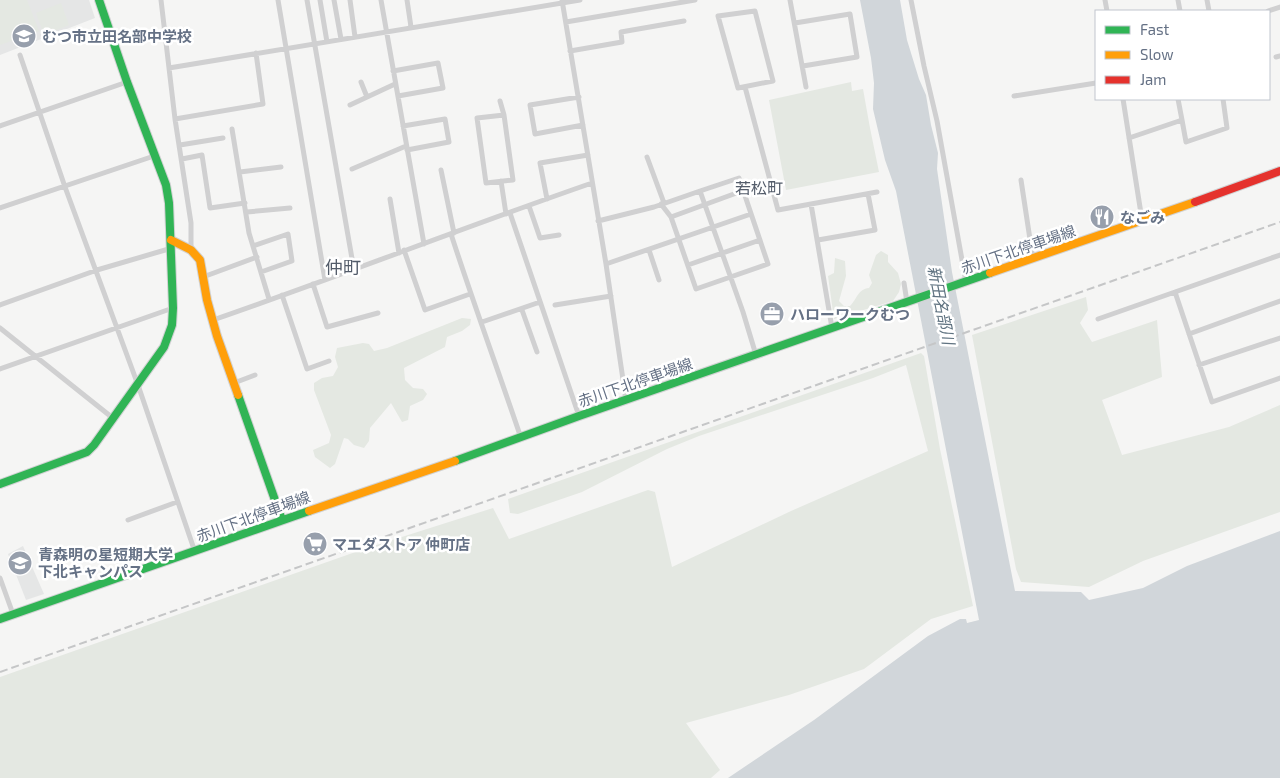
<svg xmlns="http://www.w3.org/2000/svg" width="1280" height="778" viewBox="0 0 1280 778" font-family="'Exo 2','Noto Sans JP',sans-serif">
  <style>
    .built { fill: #e5e6e6 }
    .green { fill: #e4e8e2 }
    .water { fill: #d1d6da }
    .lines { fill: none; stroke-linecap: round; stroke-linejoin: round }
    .fast-casing { stroke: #d1d2d3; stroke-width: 10 }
    .slow-casing { stroke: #d1d2d3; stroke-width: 10 }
    .jam-casing { stroke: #d1d2d3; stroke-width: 10 }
    .street { stroke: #d0d0d1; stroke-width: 5 }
    .fast { stroke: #30b455; stroke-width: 8 }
    .slow { stroke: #ff9f0a; stroke-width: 8 }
    .jam { stroke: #e5322d; stroke-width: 8 }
    .rail { stroke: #c5c6c7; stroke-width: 2; stroke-dasharray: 8 4; stroke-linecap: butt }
    .labels { text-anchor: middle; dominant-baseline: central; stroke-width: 5; stroke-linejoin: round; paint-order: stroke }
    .poi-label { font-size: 15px; font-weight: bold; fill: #657185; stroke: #fff; text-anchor: start }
    .street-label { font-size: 15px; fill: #657185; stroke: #fff }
    .neighbourhood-label { font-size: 16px; fill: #535c6a; stroke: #fff }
    .water-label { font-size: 16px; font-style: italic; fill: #607381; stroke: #fff }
    .quarter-label { font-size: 18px; fill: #535c6a; stroke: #fff }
  </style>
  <rect width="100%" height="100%" fill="#f5f5f4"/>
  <path class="built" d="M0 0H89L95 18 0 55Z
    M23 546 44 594 26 600 8 554Z"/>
  <path class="green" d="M0 0H27L39 31 0 45Z
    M61 3 69 25 44 35 36 13Z
    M851 82 852 91 863 89 870 128 879 172 786 190 769 100Z
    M881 251 888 255V262L898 273 901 284 899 292 893 301 834 319 828 276 834 273 835 258 845 261 846 276 839 301 844 306H850C857 299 858 289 869 288L872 283 869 275 876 255Z
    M1086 297 1088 310 1080 323 1092 342 1157 320 1162 377 1102 400 1122 455 1229 427 1280 405V512L1143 561 1089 587 1021 582 1016 569 972 335Z
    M462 318 471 319 470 325 462 331 447 337 445 347 404 368 405 380 413 388 423 389 427 394 423 400 410 406 408 420 402 422 391 403 370 428 369 441 364 448 354 445 348 439 344 438 335 464 330 468 315 457 313 450 329 443 331 435 314 390V383L322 378 333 376 338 367 335 357 337 348 363 343 369 344 374 351 387 348Z
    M921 353 924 356 940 449 973 606 931 619 864 669 789 695 686 723 720 770 711 778H0V677L364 549 493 508 509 539 648 490 655 492 672 567 791 511 928 451 906 365 873 378 699 436 667 449 582 492 518 514 510 513 508 499Z"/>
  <path class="water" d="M860 0H900L907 40 919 79 926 95 931 125 938 153 937 169 952 272 1015 591 1081 592 1089 600 1143 588 1187 566 1280 531V778H728L814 720 928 636 960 619H966L967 623 979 620 896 191 885 160 873 109 874 83 871 58Z"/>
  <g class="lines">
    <defs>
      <path id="fast" d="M238 395 282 520
        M455 461 579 416 990 273
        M0 484 87 452 94 445 164 347 172 325 173 308 169 203 166 185 127 82 99 0
        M0 619 309 511"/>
      <path id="slow" d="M171 240 191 250 200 260 207 300 217 336 238 395
        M990 273 1195 202
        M309 511 455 461"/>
      <path id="jam" d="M1195 202 1280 171"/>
    </defs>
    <use href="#fast" class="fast-casing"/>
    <use href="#slow" class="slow-casing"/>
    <use href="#jam" class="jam-casing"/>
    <path class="street" d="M161 0 175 119 191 223V250
      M278 0 325 280
      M307 0 354 270
      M320 0 327 42
      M334 0 341 39
      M350 0 355 37
      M381 0 424 244
      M407 0 411 27
      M562 0 606 264 626 400
      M790 0 806 87
      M911 0 924 66 937 121 966 282
      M1105 0 1107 11
      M1178 0 1180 11
      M1207 0 1209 11
      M755 11 773 81 738 88 718 16Z
      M1268 11 1280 7
      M566 22 695 0
      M795 23 850 14 857 57 803 66
      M570 51 622 42 621 32 684 21
      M20 55 65 187 138 385 195 552
      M1276 57 1280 56
      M169 68 580 0
      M393 71 438 63 443 88 398 96
      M361 82 367 97
      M745 87 778 210 877 192
      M1014 96 1096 83
      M579 97 530 105 535 134 583 125
      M1123 99 1142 220
      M500 101 504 115 513 180 486 183 477 118 504 115
      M350 105 395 84
      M175 119 263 104 256 53
      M1182 120 1186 142 1227 128 1223 99
      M0 126 127 82
      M403 126 445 119 449 142 407 150
      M232 129 249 233 269 299
      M1129 138 1182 120 1178 99
      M180 145 223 138
      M647 157 664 203
      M182 159 202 155 210 208 245 203
      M352 169 406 146
      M441 170 454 233
      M240 172 281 167
      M1021 180 1033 259
      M501 181 506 214
      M700 191 739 178 768 264 696 289 671 217 742 191
      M390 199 399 253
      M547 199 540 163 588 155
      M661 204 671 217
      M811 204 832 328
      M529 206 540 238 559 235
      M0 208 154 156
      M247 212 290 208
      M510 213 579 416
      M598 221 654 207 700 191 743 312 756 355
      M451 234C473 302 498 370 521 438
      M818 240 875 230 868 194
      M253 246 288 234 292 261 261 272
      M404 250 425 310 470 294
      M649 250 659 280
      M1280 255 1175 292 1212 402 1280 378
      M606 264 751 214
      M688 265 760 240
      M203 277 257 257
      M904 283 907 302
      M313 284 327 327 378 313
      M282 295 307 369 329 361
      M0 305 97 270 172 248
      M555 305 611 296
      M522 310 537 352
      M1098 319 1175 292
      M213 320C340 276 465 227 592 183
      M482 322 540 302
      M0 328 114 419
      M1189 334 1280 301
      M1199 365 1280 338
      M0 369 173 308
      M234 383 255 375
      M128 520 177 502
      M0 578 13 614"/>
    <use href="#fast" class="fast"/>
    <use href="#slow" class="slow"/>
    <use href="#jam" class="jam"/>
    <path class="rail" d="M0 672 1280 222"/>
  </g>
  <defs>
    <symbol id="school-disc" viewBox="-11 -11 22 22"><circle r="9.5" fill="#979fac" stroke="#fff"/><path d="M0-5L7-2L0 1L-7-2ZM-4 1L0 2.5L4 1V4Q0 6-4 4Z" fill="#fff"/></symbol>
    <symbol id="restaurant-disc" viewBox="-11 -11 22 22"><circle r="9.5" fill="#979fac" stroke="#fff"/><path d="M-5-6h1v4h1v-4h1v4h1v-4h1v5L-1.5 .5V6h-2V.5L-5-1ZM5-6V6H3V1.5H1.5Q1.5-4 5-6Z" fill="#fff"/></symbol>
    <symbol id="office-disc" viewBox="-11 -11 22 22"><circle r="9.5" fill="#979fac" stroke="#fff"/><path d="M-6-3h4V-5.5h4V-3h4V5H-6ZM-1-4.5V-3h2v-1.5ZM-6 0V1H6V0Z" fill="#fff"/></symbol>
    <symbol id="supermarket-disc" viewBox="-11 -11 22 22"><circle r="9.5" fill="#979fac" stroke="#fff"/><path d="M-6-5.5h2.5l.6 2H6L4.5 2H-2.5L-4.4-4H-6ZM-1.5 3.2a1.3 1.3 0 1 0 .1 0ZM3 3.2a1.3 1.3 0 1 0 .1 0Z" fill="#fff"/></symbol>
    <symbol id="university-disc" viewBox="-11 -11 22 22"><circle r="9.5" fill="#979fac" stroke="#fff"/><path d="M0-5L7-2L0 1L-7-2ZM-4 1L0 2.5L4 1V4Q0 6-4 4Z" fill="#fff"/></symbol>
  </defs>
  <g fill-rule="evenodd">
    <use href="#school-disc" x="10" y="22" width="28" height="28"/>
    <use href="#restaurant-disc" x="1088" y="203" width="28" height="28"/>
    <use href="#office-disc" x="758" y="300" width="28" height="28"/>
    <use href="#supermarket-disc" x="301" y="530" width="28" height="28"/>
    <use href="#university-disc" x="6" y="549" width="28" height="28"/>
  </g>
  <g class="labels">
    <g class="poi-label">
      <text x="42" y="36">むつ市立田名部中学校</text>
      <text x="1120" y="217">なごみ</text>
      <text x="790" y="314">ハローワークむつ</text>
      <text x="332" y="544">マエダストア 仲町店</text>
      <text x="38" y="554">青森明の星短期大学<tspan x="38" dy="17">下北キャンパス</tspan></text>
    </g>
    <g class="street-label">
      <text transform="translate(1018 249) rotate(-19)">赤川下北停車場線</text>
      <text transform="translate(635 382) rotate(-19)">赤川下北停車場線</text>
      <text transform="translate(253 516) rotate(-20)">赤川下北停車場線</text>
    </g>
    <g class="neighbourhood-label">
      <text x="759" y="187">若松町</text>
    </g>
    <g class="water-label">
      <text transform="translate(942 305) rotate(79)">新田名部川</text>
    </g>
    <g class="quarter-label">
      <text x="343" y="267">仲町</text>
    </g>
  </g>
  <rect x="1095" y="10" width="175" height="90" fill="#ffffff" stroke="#c1c6ce"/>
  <rect x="1105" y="26" width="25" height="8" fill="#30b455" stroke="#c1c6ce"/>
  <text x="1140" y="35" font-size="15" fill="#657185">Fast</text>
  <rect x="1105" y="51" width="25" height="8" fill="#ff9f0a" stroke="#c1c6ce"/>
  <text x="1140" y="60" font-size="15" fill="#657185">Slow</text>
  <rect x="1105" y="76" width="25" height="8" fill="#e5322d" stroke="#c1c6ce"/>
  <text x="1140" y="85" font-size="15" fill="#657185">Jam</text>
</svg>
